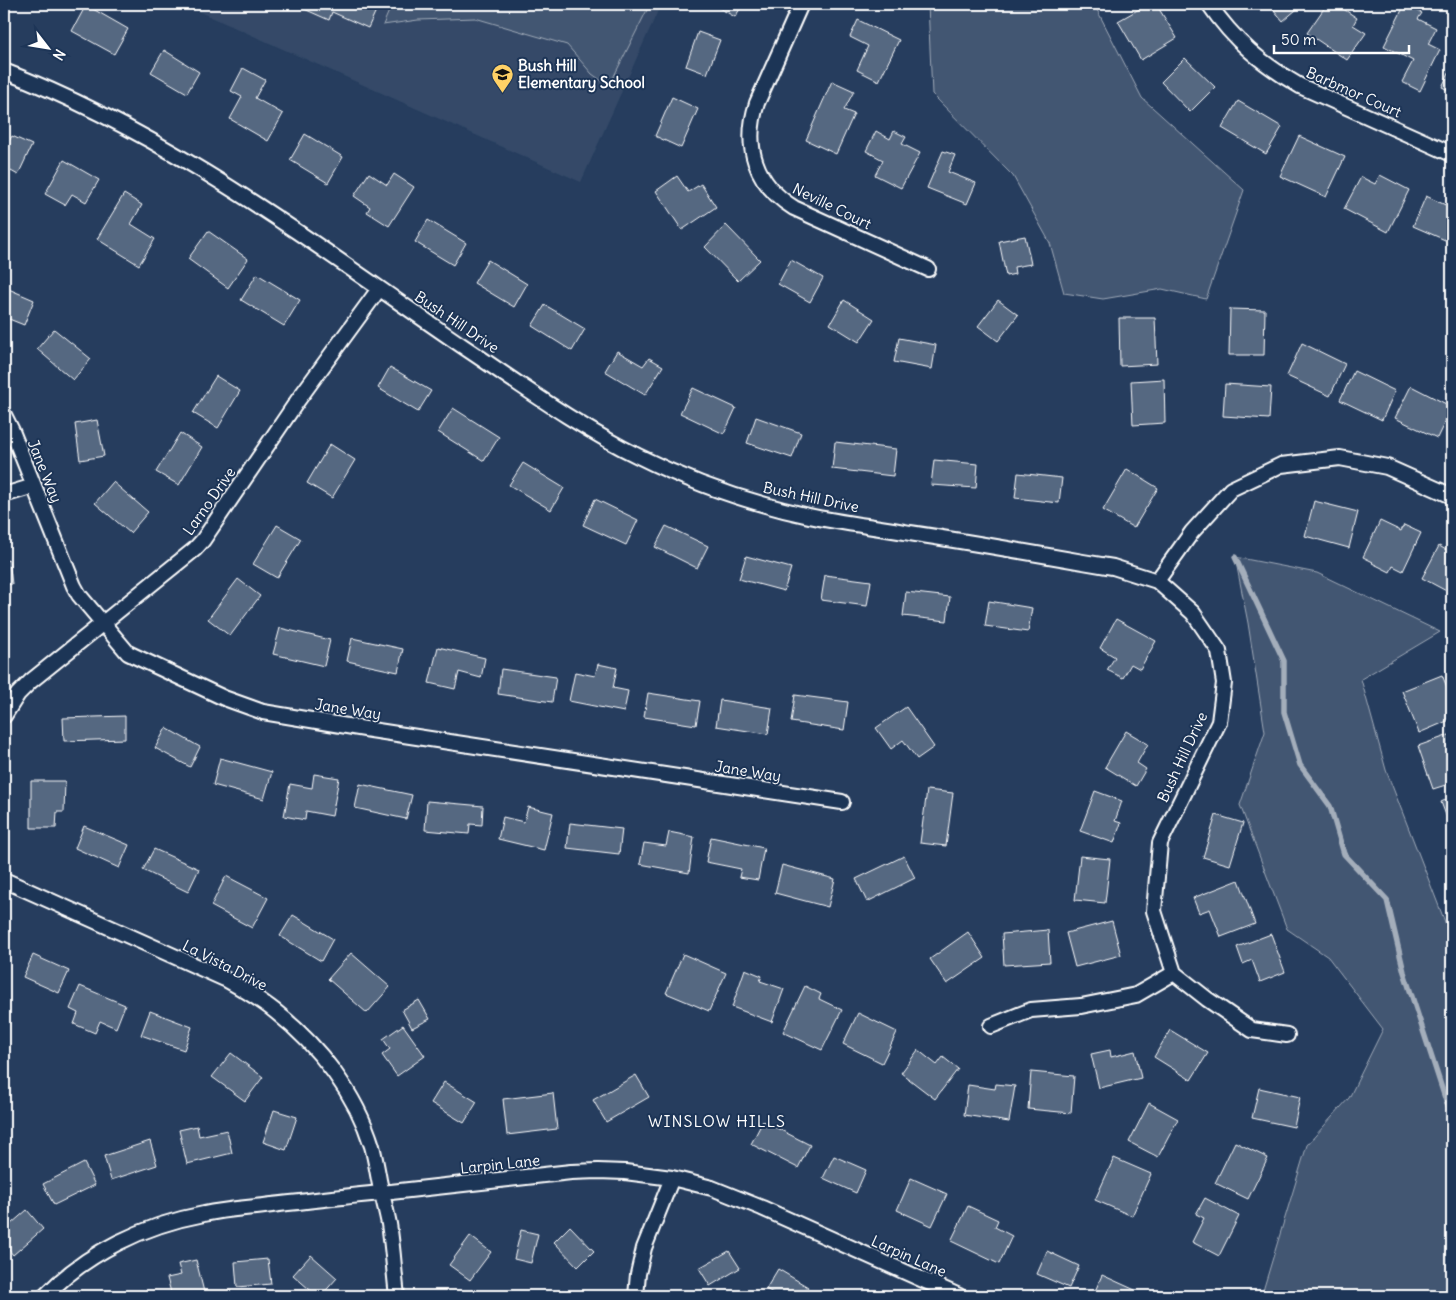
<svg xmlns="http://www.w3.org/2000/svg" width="1456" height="1300" viewBox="0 0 1456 1300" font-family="Delius,sans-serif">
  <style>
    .built { fill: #344a68 }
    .green { fill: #425672; stroke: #a0aab8 }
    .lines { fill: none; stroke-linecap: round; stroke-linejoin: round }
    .stream { stroke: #a4aebb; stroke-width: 5.5 }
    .building { fill: #556781; stroke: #fff }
    .street-casing { stroke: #fff; stroke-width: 18 }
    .street { stroke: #1d3557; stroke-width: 14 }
    .labels { text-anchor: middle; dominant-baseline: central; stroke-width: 4; stroke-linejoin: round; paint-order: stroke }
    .poi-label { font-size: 15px; font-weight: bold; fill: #fff; stroke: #1d3557; text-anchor: start }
    .street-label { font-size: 15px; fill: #fff; stroke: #1d3557 }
    .neighbourhood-label { font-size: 16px; letter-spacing: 1px; fill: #fff; stroke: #1d3557 }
  </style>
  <rect width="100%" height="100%" fill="#263d5e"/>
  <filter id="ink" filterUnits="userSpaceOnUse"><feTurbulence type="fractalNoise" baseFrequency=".02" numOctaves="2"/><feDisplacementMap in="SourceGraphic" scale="10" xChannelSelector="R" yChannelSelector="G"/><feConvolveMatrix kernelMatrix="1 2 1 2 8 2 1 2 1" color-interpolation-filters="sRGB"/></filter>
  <g filter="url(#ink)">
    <path class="built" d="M182 4H661L581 182Z"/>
    <path class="green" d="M392 4H650L609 86 592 74 567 45 475 18 418 20 383 25Z
      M928 4H1094L1142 98 1244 190 1206 299 1162 289 1103 299 1064 293 1050 243 1013 176 932 94Z
      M1235 557 1317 573 1440 632 1361 679 1386 770 1452 940V1296H1267L1262 1294 1307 1145 1349 1098 1383 1029 1328 957 1287 929 1240 805 1265 732 1248 623Z"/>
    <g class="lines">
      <path class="stream" d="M1235 557 1284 661V712L1300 765 1330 806 1344 854 1387 900 1404 972 1447 1104 1452 1109"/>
    </g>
    <path class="building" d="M293 4H379L368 28 332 12 329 20Z
      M712 4H743L735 17Z
      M1148 4H1156L1177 38 1141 60 1118 21Z
      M1269 4H1303L1283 21Z
      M1327 4H1336L1357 18 1353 25 1366 33 1347 60 1307 33Z
      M1405 4 1422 13 1418 19 1436 28 1428 44 1440 50 1420 91 1402 82 1413 61 1384 46Z
      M86 5 128 29 114 54 72 31Z
      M858 20 899 40 879 81 857 70 868 46 850 37Z
      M698 32 720 40 707 74 686 66Z
      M164 50 199 72 187 93 151 72Z
      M1185 58 1215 87 1190 112 1161 82Z
      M1452 66V92L1442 87Z
      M243 68 265 80 255 98 283 114 268 141 230 119 242 97 231 91Z
      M832 81 854 91 844 110 854 114 836 154 806 140Z
      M672 97 698 109 681 148 655 136Z
      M1238 101 1282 127 1266 154 1222 128Z
      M876 131 890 139 894 131 906 137 902 144 920 153 901 188 875 175 883 160 866 151Z
      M305 134 343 157 328 183 290 160Z
      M12 136 32 145 18 175 4 167V138L9 141Z
      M1299 136 1345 157 1326 197 1280 176Z
      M943 151 955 155 948 172 976 183 967 204 927 188Z
      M64 160 99 180 86 202 72 194 65 205 45 194Z
      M369 173 387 185 394 174 414 187 389 226 367 212 370 207 354 196Z
      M1380 175 1409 190 1388 232 1344 209 1361 177 1375 184Z
      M677 176 688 192 701 184 716 207 682 230 656 191Z
      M124 194 142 205 131 224 155 239 139 265 97 239Z
      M1426 196 1452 208V243L1413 226Z
      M428 220 466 243 453 265 415 242Z
      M726 225 760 260 738 281 705 247Z
      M208 231 248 259 228 288 188 259Z
      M1025 236 1031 264 1014 267 1015 274 1006 276 999 241Z
      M488 260 527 284 514 307 474 283Z
      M791 260 823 278 810 302 778 284Z
      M257 274 300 300 284 326 241 300Z
      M4 287 34 300 24 325 4 317Z
      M844 300 874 319 859 342 830 324Z
      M998 300 1018 315 998 341 978 326Z
      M545 305 585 329 572 351 532 326Z
      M1230 309 1265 310 1264 355H1229Z
      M1119 318H1155L1157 364 1120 366Z
      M54 329 91 359 73 380 37 349Z
      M899 338 936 345 932 369 894 362Z
      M1302 343 1345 364 1330 396 1287 376Z
      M617 351 643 366 649 358 663 366 645 395 605 371Z
      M390 367 431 391 418 412 378 388Z
      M1354 371 1395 391 1382 420 1340 400Z
      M216 376 240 391 218 428 193 413Z
      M1164 379 1165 423 1133 425 1131 381Z
      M1225 384 1271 387 1269 419 1223 416Z
      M1411 386 1452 407 1437 438 1395 418Z
      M693 388 736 408 724 434 680 413Z
      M453 408 499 437 484 461 438 432Z
      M756 417 801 433 792 458 747 443Z
      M97 420 104 456 80 460 75 424Z
      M180 433 202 447 179 485 156 472Z
      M835 442 896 449 893 476 832 469Z
      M330 444 355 460 332 498 307 483Z
      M934 460 978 464 976 488 931 485Z
      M523 463 564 488 551 510 509 485Z
      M1127 469 1158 488 1134 528 1103 510Z
      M1018 473 1062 478 1059 503 1015 498Z
      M113 482 148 512 130 533 95 503Z
      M595 499 638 520 626 545 583 525Z
      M1314 501 1358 512 1349 548 1305 536Z
      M1380 521 1401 531 1404 525 1421 533 1403 571 1393 566 1390 572 1372 563 1373 562 1363 557Z
      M277 525 301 539 277 578 253 564Z
      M666 526 708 546 697 568 655 547Z
      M1439 546 1452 553V594L1422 578Z
      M746 556 791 568 784 591 739 579Z
      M9 560 12 584 4 585V561Z
      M825 575 871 581 867 606 821 600Z
      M238 579 260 596 230 636 208 619Z
      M906 592 950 597 947 621 903 616Z
      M989 601 1032 608 1028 632 985 626Z
      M1116 619 1156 641 1140 669 1131 664 1123 678 1107 670 1115 657 1100 648Z
      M280 628 330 640 324 666 273 654Z
      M352 638 403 649 398 672 347 661Z
      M438 647 485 658 481 678 459 672 455 689 429 683Z
      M598 664 617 668 613 688 628 691 624 712 569 701 575 672 595 676Z
      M501 669 556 677 552 702 498 694Z
      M1442 675 1452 699V719L1419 733 1402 691Z
      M648 693 700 701 696 725 644 717Z
      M795 695 848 702 844 730 791 722Z
      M720 700 772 708 768 734 716 726Z
      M906 707 934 747 917 759 903 740 891 749 876 728Z
      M125 716V739L64 741 63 718Z
      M166 728 200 747 190 767 155 748Z
      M1126 731 1148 744 1137 763 1146 769 1136 786 1105 767Z
      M1452 734V783L1433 789 1418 746Z
      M220 758 272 772 264 799 213 785Z
      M314 774 339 778 332 816 306 811 305 820 284 816 290 784 312 788Z
      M31 781H65L64 812H57L56 828H31Z
      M360 784 412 795 406 819 355 808Z
      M927 790 953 793 946 846 920 843Z
      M1095 791 1122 801 1115 821 1121 823 1114 843 1080 831Z
      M1452 797V831L1441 802Z
      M427 801 483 806 482 825 470 824 469 834 425 830Z
      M528 807 553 813 544 850 498 839 503 817 524 822Z
      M1216 815 1243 823 1230 865 1203 857Z
      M570 823 622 829 619 854 567 848Z
      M84 826 129 845 119 868 75 848Z
      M669 832 694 837 689 873 640 864 644 843 666 846Z
      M711 837 764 848 758 880 739 877 741 869 706 862Z
      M154 849 199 869 188 892 143 870Z
      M904 856 915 878 867 902 856 879Z
      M1080 856 1110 859 1105 903 1075 900Z
      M782 865 835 879 828 907 775 893Z
      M226 876 268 898 252 928 211 906Z
      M1239 880 1255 924 1221 937 1210 909 1199 913 1193 898Z
      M293 915 333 939 321 961 280 936Z
      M1112 921 1121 955 1075 967 1066 933Z
      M1048 930 1050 962 1004 965 1002 934Z
      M968 932 985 958 947 984 930 959Z
      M1271 934 1285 972 1260 982 1252 960 1243 964 1237 947Z
      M351 953 390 987 367 1013 328 979Z
      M683 954 726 973 709 1011 666 993Z
      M33 955 69 971 59 993 23 977Z
      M745 969 762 976 760 981 784 989 772 1022 732 1007Z
      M80 986 125 1005 116 1028 100 1021 95 1033 74 1024 78 1013 70 1009Z
      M805 986 821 994 819 999 842 1010 822 1050 783 1032Z
      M419 1000 430 1019 412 1028 402 1010Z
      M150 1011 192 1027 184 1050 141 1035Z
      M858 1013 897 1032 882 1063 843 1044Z
      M403 1025 425 1056 397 1076 382 1055 390 1049 383 1039Z
      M1170 1030 1208 1053 1191 1080 1154 1057Z
      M918 1050 937 1065 943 1057 958 1069 935 1099 901 1073Z
      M1110 1050 1111 1057 1135 1051 1141 1078 1099 1088 1091 1054Z
      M231 1053 263 1077 245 1101 212 1077Z
      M1031 1072 1074 1076 1071 1113 1028 1109Z
      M636 1075 649 1097 606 1122 593 1100Z
      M444 1082 477 1102 464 1123 431 1103Z
      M996 1084 1015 1086 1009 1122 964 1115 968 1085 995 1089Z
      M1259 1088 1300 1097 1294 1127 1252 1118Z
      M553 1093 557 1129 507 1135 503 1099Z
      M1149 1103 1178 1119 1158 1157 1129 1142Z
      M274 1110 297 1117 286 1150 263 1142Z
      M763 1121 810 1145 798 1168 751 1144Z
      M197 1126 199 1136 227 1130 232 1153 187 1164 179 1130Z
      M150 1141 157 1165 111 1180 104 1156Z
      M1235 1142 1268 1158 1248 1199 1215 1183Z
      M834 1156 866 1170 856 1193 823 1178Z
      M1114 1158 1151 1174 1132 1216 1095 1200Z
      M84 1163 95 1185 54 1205 43 1184Z
      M911 1178 947 1194 932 1226 897 1210Z
      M1205 1198 1239 1216 1219 1256 1192 1242 1204 1218 1196 1214Z
      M968 1206 998 1220 995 1227 1012 1236 999 1264 951 1241Z
      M27 1210 43 1229 13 1255 4 1244V1230Z
      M570 1226 594 1251 578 1267 554 1242Z
      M521 1230 538 1234 531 1263 514 1259Z
      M470 1236 491 1252 470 1280 449 1265Z
      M729 1251 740 1268 710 1286 699 1268Z
      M1047 1251 1079 1266 1069 1288 1037 1274Z
      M311 1255 337 1278 321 1296H317L293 1275Z
      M268 1259 271 1284 237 1287 235 1262Z
      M196 1260 205 1296H172L167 1278 181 1275 178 1264Z
      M778 1269 808 1287 802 1296H778L766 1289Z
      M1102 1275 1135 1290 1132 1296H1093Z"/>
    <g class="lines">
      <defs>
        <path id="street" d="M801 4 757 103C743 146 755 184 794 208L928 269
          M1209 4C1234 41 1262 64 1300 86L1452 154
          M4 71C172 135 316 246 464 347 521 385 577 426 638 456 692 483 750 503 809 516 842 523 877 527 910 533 968 542 1026 552 1083 562L1113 567 1157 581 1193 613 1219 651 1224 683 1219 722 1160 843 1154 911 1174 973 1207 999 1252 1030 1287 1035
          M4 415 12 431 74 586 79 595 128 653 224 698 263 712 371 730 842 802
          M4 495 34 486
          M1157 581 1192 532 1231 489 1281 465 1340 458 1387 467 1452 496
          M4 716 18 694 31 681 195 549 203 540 298 400 379 289
          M4 880 225 979C243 989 260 999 276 1012 319 1046 356 1094 372 1146 375 1157 377 1169 379 1180 382 1195 386 1209 389 1224 393 1248 394 1272 397 1296
          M991 1026 1031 1010 1081 1006 1136 995 1174 973
          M45 1296C87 1252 145 1225 204 1214 227 1209 250 1208 272 1205 309 1201 345 1196 382 1193L571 1172 598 1171 625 1172 672 1178 712 1188 762 1208 959 1296
          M636 1296 638 1274 644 1248 672 1178"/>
      </defs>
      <use href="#street" class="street-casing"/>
      <use href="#street" class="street"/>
    </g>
  </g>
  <defs>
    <symbol id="school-pin" viewBox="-11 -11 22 30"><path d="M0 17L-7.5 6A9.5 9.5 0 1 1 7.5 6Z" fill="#ffd166" stroke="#1d3557"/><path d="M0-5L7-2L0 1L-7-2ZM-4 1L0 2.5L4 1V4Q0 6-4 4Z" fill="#111"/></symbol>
  </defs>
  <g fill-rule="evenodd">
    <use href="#school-pin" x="490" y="62" width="25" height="34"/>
  </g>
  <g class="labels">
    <g class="poi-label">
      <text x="518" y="65">Bush Hill<tspan x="518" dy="17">Elementary School</tspan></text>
    </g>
    <g class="street-label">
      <text transform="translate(1354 92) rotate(24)">Barbmor Court</text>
      <text transform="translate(832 206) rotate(26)">Neville Court</text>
      <text transform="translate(457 322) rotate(34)">Bush Hill Drive</text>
      <text transform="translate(45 471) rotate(68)">Jane Way</text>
      <text transform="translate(811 497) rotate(12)">Bush Hill Drive</text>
      <text transform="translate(209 501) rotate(-55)">Larno Drive</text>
      <text transform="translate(348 709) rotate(9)">Jane Way</text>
      <text transform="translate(1182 757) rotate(-65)">Bush Hill Drive</text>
      <text transform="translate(748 771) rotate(9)">Jane Way</text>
      <text transform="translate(225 965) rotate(27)">La Vista Drive</text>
      <text transform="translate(500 1164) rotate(-6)">Larpin Lane</text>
      <text transform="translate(909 1256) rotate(24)">Larpin Lane</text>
    </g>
    <g class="neighbourhood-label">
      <text x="717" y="1121">WINSLOW HILLS</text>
    </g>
  </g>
  <rect width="1456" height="1300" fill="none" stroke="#1d3557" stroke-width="20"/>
  <rect x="10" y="10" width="1436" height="1280" fill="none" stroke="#fff" stroke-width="2" filter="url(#ink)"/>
  <g transform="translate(48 48) rotate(121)" stroke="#1d3557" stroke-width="4" paint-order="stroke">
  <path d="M0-4L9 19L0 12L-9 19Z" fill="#ffffff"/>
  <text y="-8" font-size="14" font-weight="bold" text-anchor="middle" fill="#ffffff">N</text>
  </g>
  <path d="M1274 45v8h135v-8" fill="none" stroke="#ffffff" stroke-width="2.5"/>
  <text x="1281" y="45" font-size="15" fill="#ffffff" stroke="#1d3557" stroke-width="4" paint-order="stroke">50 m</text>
</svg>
